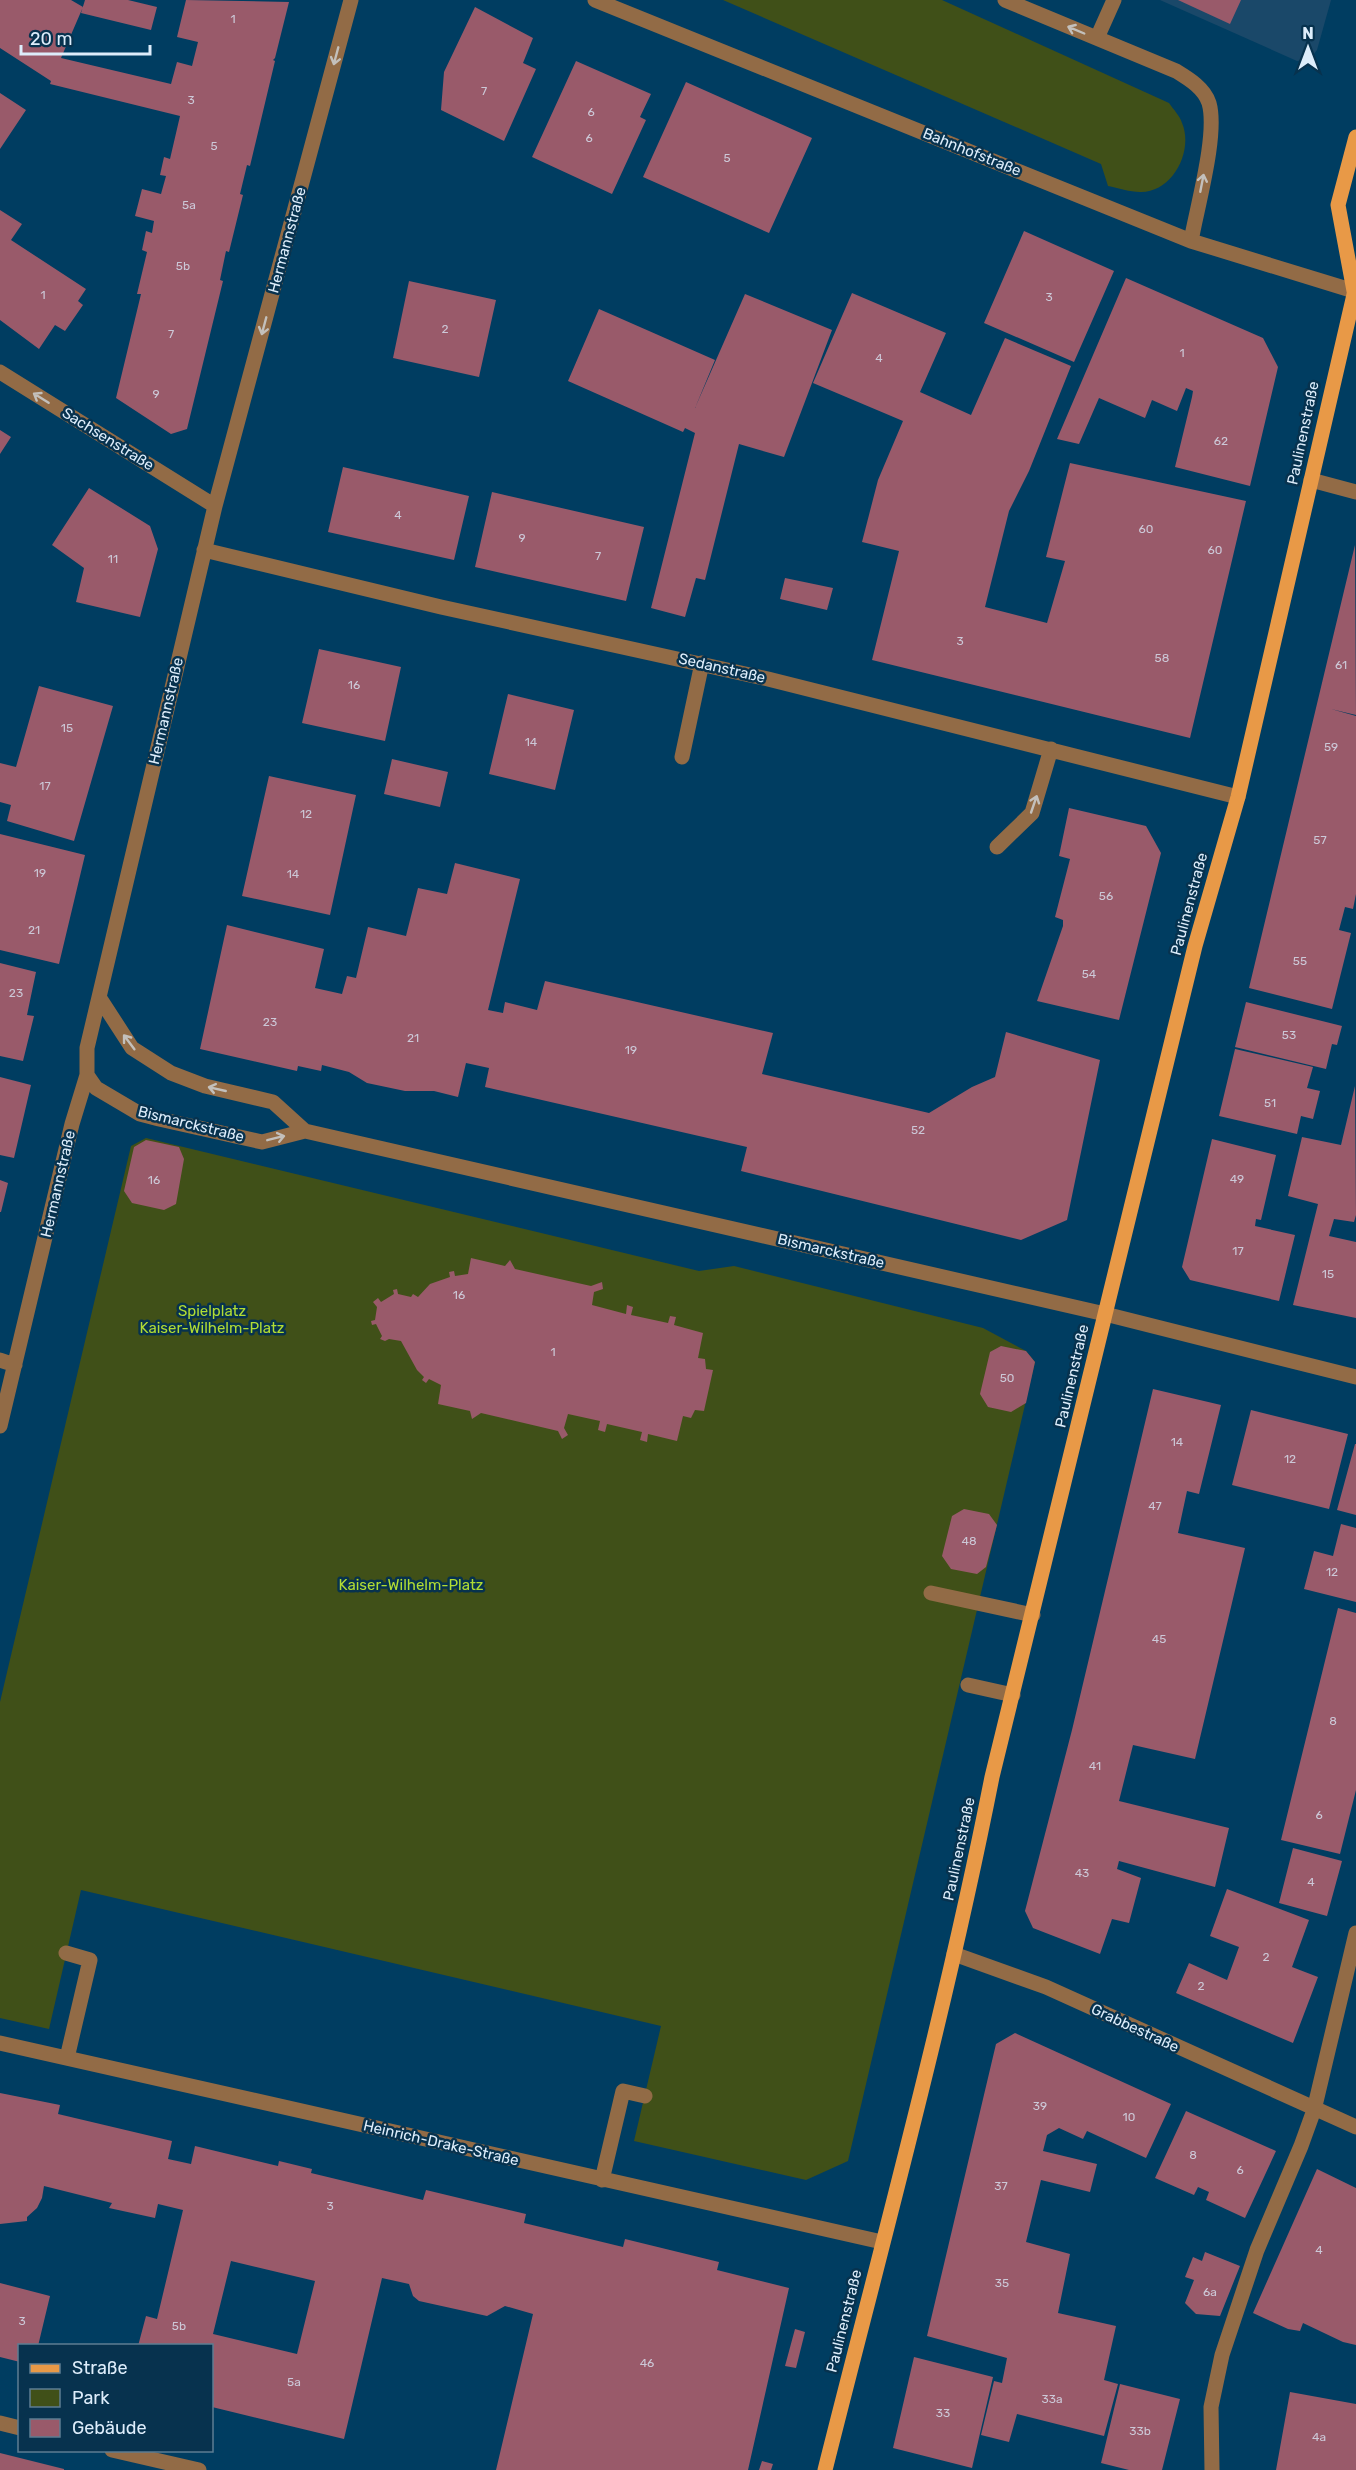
<svg xmlns="http://www.w3.org/2000/svg" width="1356" height="2470" viewBox="0 0 1356 2470" font-family="Rubik,sans-serif">
  <style>
    .built { fill: #1a4869 }
    .green { fill: #405018 }
    .building { fill: #995a6a; fill-rule: evenodd }
    .lines { fill: none; stroke-linecap: round; stroke-linejoin: round }
    .minor { stroke: #926b46; stroke-width: 15 }
    .major { stroke: #e89947; stroke-width: 15 }
    .oneway { stroke: #c3c0bc }
    .labels { text-anchor: middle; dominant-baseline: central; stroke-width: 5; stroke-linejoin: round; paint-order: stroke }
    .number-label { font-size: 12px; fill: #ccc8d7 }
    .street-label { font-size: 15px; fill: #ddedfb; stroke: #07324e }
    .park-label { font-size: 15px; fill: #b1dc34; stroke: #07324e }
  </style>
  <rect width="100%" height="100%" fill="#003d61"/>
  <path class="built" d="M1160 0H1331L1317 50 1309 60 1297 61Z"/>
  <path class="green" d="M723 0H942L1169 103C1173 109 1180 116 1182 123 1194 151 1172 193 1140 192 1130 192 1118 188 1108 186L1101 164Z
    M146 1138 699 1271 734 1266 983 1328 1026 1351 1035 1362 848 2161 806 2180 634 2141 661 2026 81 1890 49 2029 0 2018V1702L131 1146Z"/>
  <path class="building" d="M0 0H71L83 7 61 58 171 84 177 62 192 66 198 42 177 37 186 0 289 2 275 58 273 60 275 61 250 166 247 165 240 194 243 195 229 252 226 251 220 280 223 281 187 429 171 434 116 398 141 294H137L147 252 142 250 146 231 152 233 154 221 135 216 142 189 161 194 166 176 160 175 164 157 170 159 180 116 50 84 51 81 0 48Z
    M85 0H128L157 7 151 30 81 13Z
    M1178 0H1241L1230 24Z
    M475 7 533 38 523 63 536 69 504 141 441 110 444 72Z
    M576 61 651 94 640 117 646 120 612 194 532 157Z
    M686 82 812 138 769 233 643 177Z
    M0 93 26 110 0 149Z
    M0 210 22 224 11 240 86 289 78 301 83 305 65 331 55 325 39 349 0 320Z
    M1024 231 1114 271 1074 362 984 323Z
    M1126 278 1263 338 1278 367 1250 486 1175 467 1192 397 1193 391 1186 388 1177 411 1152 400 1145 418 1099 398 1079 444 1057 439Z
    M409 281 496 300 479 377 393 358Z
    M852 293 946 333 920 392 971 415 1005 338 1071 366 1029 471 1009 511 985 607 1047 623 1065 561 1046 557 1070 463 1246 501 1190 738 872 660 899 551 862 542 878 480 903 421 813 383Z
    M745 294 832 330 784 457 739 444 705 580 696 578 685 617 651 608 695 433 685 428 683 432 568 381 599 309 715 360 695 408Z
    M0 430 11 437 0 454Z
    M343 467 469 496 454 560 328 532Z
    M89 488 150 526 158 549 140 617 76 602 84 568 52 545Z
    M492 492 644 527 626 601 475 567Z
    M1355 545 1356 715 1331 709 1356 716V894L1353 909 1345 907 1339 930 1351 933 1332 1009 1249 988Z
    M785 578 833 588 827 610 780 599Z
    M319 649 401 667 385 741 302 723Z
    M39 686 113 706 74 841 7 821 11 805 0 802V763L16 767Z
    M508 694 574 710 555 790 489 774Z
    M392 759 448 772 440 807 384 794Z
    M269 776 356 795 330 915 242 896Z
    M1069 808 1146 826 1161 853 1119 1020 1037 1001 1063 926V920L1055 917 1070 859 1059 856Z
    M0 834 85 855 59 964 0 950Z
    M455 863 520 879 488 1010 503 1013 505 1002 537 1010 545 981 773 1033 762 1074 929 1113 972 1087 995 1077 1006 1032 1100 1060 1067 1220 1021 1240 741 1171 747 1147 485 1087 489 1068 466 1063 458 1097 434 1091H405L367 1083 349 1072 322 1065 321 1071 298 1066 297 1071 200 1049 227 925 324 949 315 988 342 994 347 976 356 978 368 927 406 936 418 888 447 894Z
    M0 963 36 972 27 1015 34 1016 23 1061 0 1056Z
    M1246 1002 1342 1026 1337 1045 1332 1044 1326 1069 1235 1047Z
    M1235 1049 1313 1067 1307 1088 1320 1091 1313 1119 1301 1116 1297 1134 1219 1116Z
    M0 1077 31 1085 14 1158 0 1155Z
    M1355 1086 1356 1215 1354 1222 1334 1219 1329 1236 1356 1242V1318L1293 1305 1318 1204 1288 1196 1302 1137 1341 1145Z
    M1212 1139 1276 1155 1261 1220 1256 1219 1255 1226 1295 1235 1279 1301 1190 1280 1182 1267Z
    M146 1140 179 1147 184 1159 176 1204 164 1210 132 1203 124 1191 134 1147Z
    M0 1180 8 1183 1 1212H0Z
    M471 1258 505 1266 510 1260 515 1269 591 1286 602 1282 603 1289 594 1292 592 1305 626 1314 627 1305 633 1307 631 1315 668 1323 670 1316 676 1317 674 1325 703 1333 698 1358 705 1359 706 1369 713 1370 704 1411 695 1410 691 1418 683 1416 677 1441 648 1434 647 1442 640 1440 642 1432 607 1424 605 1432 598 1430 600 1421 568 1414 564 1428 568 1435 562 1439 558 1431 481 1413 472 1419 470 1411 438 1404 441 1385 429 1379 426 1383 422 1380 424 1377 417 1370 401 1341 389 1339 385 1341 380 1339 382 1336 376 1324 372 1325 371 1321 375 1320 377 1307 373 1302 378 1298 381 1302 394 1294 393 1290 397 1289 398 1294 411 1297 413 1294 418 1297 430 1284 450 1277 449 1272 454 1271 455 1276 468 1274Z
    M1001 1346 1026 1351 1035 1362 1026 1403 1011 1412 988 1407 980 1394 990 1352Z
    M1153 1389 1221 1405 1199 1494 1187 1491 1178 1533 1245 1548 1195 1759 1133 1745 1119 1801 1229 1828 1215 1887 1119 1861 1117 1869 1141 1878 1129 1923 1112 1919 1100 1954 1033 1928 1025 1911 1072 1730Z
    M1251 1410 1348 1434 1329 1509 1232 1485Z
    M1355 1444H1356V1515L1337 1510Z
    M964 1509 989 1514 997 1525 986 1567 977 1574 951 1569 942 1556 952 1516Z
    M1341 1524 1356 1528V1602L1304 1589 1314 1551 1333 1556Z
    M1338 1608 1356 1613V1790L1340 1854 1281 1840Z
    M1293 1848 1342 1861 1327 1916 1279 1903Z
    M1227 1889 1309 1920 1292 1967 1318 1977 1293 2043 1176 1993 1189 1963 1227 1980 1239 1947 1210 1936Z
    M1015 2033 1171 2104 1146 2158 1087 2131 1083 2139 1059 2128 1047 2135 1043 2151 1097 2164 1090 2192 1041 2180 1026 2242 1070 2254 1058 2313 1116 2326 1104 2380 1118 2384 1104 2436 1017 2414 1009 2442 981 2435 994 2381 1002 2383 1007 2358 927 2336 996 2044Z
    M0 2093 60 2105 58 2114 172 2141 168 2159 191 2164 195 2146 278 2166 279 2161 312 2169 311 2173 423 2200 426 2190 526 2214 524 2223 623 2247 625 2239 719 2262 717 2270 789 2288 748 2470H496L533 2314 505 2306 487 2316 419 2301 413 2296 409 2284 382 2278 344 2439 212 2407V2346H138L146 2316 157 2319 183 2210 158 2204 155 2218 109 2208 112 2203 44 2186 42 2198 37 2208 27 2217V2221L0 2224ZM231 2261 315 2281 297 2354 213 2334Z
    M1186 2111 1276 2151 1245 2218 1206 2200 1209 2192 1198 2187 1194 2195 1155 2178Z
    M1317 2169 1356 2188V2345L1343 2342 1303 2323 1300 2331 1288 2329 1253 2313Z
    M1205 2252 1240 2266 1220 2316 1196 2314 1185 2303 1194 2280 1185 2277 1193 2257 1202 2261Z
    M0 2283 50 2296 38 2346H20V2362L0 2357Z
    M795 2329 805 2332 796 2368 785 2366Z
    M914 2357 993 2377 972 2468 893 2448Z
    M1120 2384 1180 2399 1162 2470H1129L1101 2463Z
    M1290 2392 1356 2404V2470H1276Z
    M0 2453 64 2469V2470H0Z
    M762 2461 773 2464 771 2470H759Z"/>
  <g class="lines">
    <path class="minor" d="M595 0 1191 241 1354 291
      M1005 0 1176 71C1189 79 1204 88 1209 103 1218 134 1197 207 1191 241
      M1097 38 1114 0
      M0 372 215 506
      M1311 480 1356 492
      M204 550 441 607 768 679 1238 797
      M682 757 702 663
      M997 847 1032 813 1051 749
      M99 997 132 1048 171 1073 205 1086 273 1102 305 1131
      M87 1075 96 1088 140 1114 159 1119 262 1142 305 1131 1105 1314 1356 1377
      M0 1360 15 1365
      M0 1426 72 1124 87 1075V1048L215 506 351 0
      M931 1593 1033 1615
      M968 1685 1013 1695
      M66 1953 90 1960 67 2058
      M954 1954 1046 1987 1356 2127
      M0 2043 882 2242
      M602 2180 623 2091 645 2096
      M0 2423 20 2428
      M112 2450 199 2470
      M1212 2470 1211 2407 1222 2355 1257 2250 1301 2146 1314 2110 1356 1933"/>
    <path class="major" d="M1354 291 1338 205 1356 137
      M825 2470C883 2240 946 2010 992 1777L1195 946 1238 797 1356 286"/>
  </g>
  <defs><path id="oneway-shaft" d="M-6 0H5M1.5-3L5.5 0L1.5 3" fill="none" stroke-width="1.6" stroke-linecap="round" stroke-linejoin="round" transform="scale(1.5)"/></defs>
  <g class="oneway">
    <use href="#oneway-shaft" transform="translate(1076 30) rotate(-157)"/>
    <use href="#oneway-shaft" transform="translate(336 56) rotate(105)"/>
    <use href="#oneway-shaft" transform="translate(1202 183) rotate(-79)"/>
    <use href="#oneway-shaft" transform="translate(264 326) rotate(105)"/>
    <use href="#oneway-shaft" transform="translate(41 398) rotate(-148)"/>
    <use href="#oneway-shaft" transform="translate(1034 804) rotate(-71)"/>
    <use href="#oneway-shaft" transform="translate(129 1042) rotate(-127)"/>
    <use href="#oneway-shaft" transform="translate(217 1089) rotate(-167)"/>
    <use href="#oneway-shaft" transform="translate(276 1138) rotate(-14)"/>
  </g>
  <g class="labels">
    <g class="number-label">
      <text x="233" y="19">1</text>
      <text x="484" y="91">7</text>
      <text x="191" y="100">3</text>
      <text x="591" y="112">6</text>
      <text x="589" y="138">6</text>
      <text x="214" y="146">5</text>
      <text x="727" y="158">5</text>
      <text x="189" y="205">5a</text>
      <text x="183" y="266">5b</text>
      <text x="43" y="295">1</text>
      <text x="1049" y="297">3</text>
      <text x="445" y="329">2</text>
      <text x="171" y="334">7</text>
      <text x="1182" y="353">1</text>
      <text x="879" y="358">4</text>
      <text x="156" y="394">9</text>
      <text x="1221" y="441">62</text>
      <text x="398" y="515">4</text>
      <text x="1146" y="529">60</text>
      <text x="522" y="538">9</text>
      <text x="1215" y="550">60</text>
      <text x="598" y="556">7</text>
      <text x="113" y="559">11</text>
      <text x="960" y="641">3</text>
      <text x="1162" y="658">58</text>
      <text x="1341" y="665">61</text>
      <text x="354" y="685">16</text>
      <text x="67" y="728">15</text>
      <text x="531" y="742">14</text>
      <text x="1331" y="747">59</text>
      <text x="45" y="786">17</text>
      <text x="306" y="814">12</text>
      <text x="1320" y="840">57</text>
      <text x="40" y="873">19</text>
      <text x="293" y="874">14</text>
      <text x="1106" y="896">56</text>
      <text x="34" y="930">21</text>
      <text x="1300" y="961">55</text>
      <text x="1089" y="974">54</text>
      <text x="16" y="993">23</text>
      <text x="270" y="1022">23</text>
      <text x="1289" y="1035">53</text>
      <text x="413" y="1038">21</text>
      <text x="631" y="1050">19</text>
      <text x="1270" y="1103">51</text>
      <text x="918" y="1130">52</text>
      <text x="1237" y="1179">49</text>
      <text x="154" y="1180">16</text>
      <text x="1238" y="1251">17</text>
      <text x="1328" y="1274">15</text>
      <text x="459" y="1295">16</text>
      <text x="553" y="1352">1</text>
      <text x="1007" y="1378">50</text>
      <text x="1177" y="1442">14</text>
      <text x="1290" y="1459">12</text>
      <text x="1155" y="1506">47</text>
      <text x="969" y="1541">48</text>
      <text x="1332" y="1572">12</text>
      <text x="1159" y="1639">45</text>
      <text x="1333" y="1721">8</text>
      <text x="1095" y="1766">41</text>
      <text x="1319" y="1815">6</text>
      <text x="1082" y="1873">43</text>
      <text x="1311" y="1882">4</text>
      <text x="1266" y="1957">2</text>
      <text x="1201" y="1986">2</text>
      <text x="1040" y="2106">39</text>
      <text x="1129" y="2117">10</text>
      <text x="1193" y="2155">8</text>
      <text x="1240" y="2170">6</text>
      <text x="1001" y="2186">37</text>
      <text x="330" y="2206">3</text>
      <text x="1319" y="2250">4</text>
      <text x="1002" y="2283">35</text>
      <text x="1210" y="2292">6a</text>
      <text x="22" y="2321">3</text>
      <text x="179" y="2326">5b</text>
      <text x="647" y="2363">46</text>
      <text x="294" y="2382">5a</text>
      <text x="1052" y="2399">33a</text>
      <text x="943" y="2413">33</text>
      <text x="1140" y="2431">33b</text>
      <text x="1319" y="2437">4a</text>
    </g>
    <g class="street-label">
      <text transform="translate(972 152) rotate(22)">Bahnhofstraße</text>
      <text transform="translate(287 240) rotate(-75)">Hermannstraße</text>
      <text transform="translate(1303 433) rotate(-78)">Paulinenstraße</text>
      <text transform="translate(108 439) rotate(32)">Sachsenstraße</text>
      <text transform="translate(722 668) rotate(13)">Sedanstraße</text>
      <text transform="translate(166 711) rotate(-77)">Hermannstraße</text>
      <text transform="translate(1189 904) rotate(-75)">Paulinenstraße</text>
      <text transform="translate(191 1124) rotate(14)">Bismarckstraße</text>
      <text transform="translate(58 1184) rotate(-77)">Hermannstraße</text>
      <text transform="translate(831 1251) rotate(13)">Bismarckstraße</text>
      <text transform="translate(1072 1376) rotate(-77)">Paulinenstraße</text>
      <text transform="translate(959 1849) rotate(-78)">Paulinenstraße</text>
      <text transform="translate(1135 2028) rotate(25)">Grabbestraße</text>
      <text transform="translate(441 2143) rotate(13)">Heinrich-Drake-Straße</text>
      <text transform="translate(844 2321) rotate(-76)">Paulinenstraße</text>
    </g>
    <g class="park-label">
      <text x="212" y="1311">Spielplatz<tspan x="212" dy="17">Kaiser-Wilhelm-Platz</tspan></text>
      <text x="411" y="1585">Kaiser-Wilhelm-Platz</text>
    </g>
  </g>
  <rect x="18" y="2344" width="195" height="108" fill="#07324e" stroke="#5d7d93" stroke-width="1.5"/>
  <rect x="30" y="2364" width="30" height="9" fill="#e89947" stroke="#5d7d93" stroke-width="1.5"/>
  <text x="72" y="2374" font-size="18" fill="#ddedfb">Straße</text>
  <rect x="30" y="2389" width="30" height="18" fill="#405018" stroke="#5d7d93" stroke-width="1.5"/>
  <text x="72" y="2404" font-size="18" fill="#ddedfb">Park</text>
  <rect x="30" y="2419" width="30" height="18" fill="#995a6a" stroke="#5d7d93" stroke-width="1.5"/>
  <text x="72" y="2434" font-size="18" fill="#ddedfb">Gebäude</text>
  <g transform="translate(1308 48)" stroke="#07324e" stroke-width="4.5" paint-order="stroke">
  <path d="M0-4.5L10 22L0 15L-10 22Z" fill="#ddedfb"/>
  <text y="-9" font-size="16" font-weight="bold" text-anchor="middle" fill="#ddedfb">N</text>
  </g>
  <path d="M21 45v9h129v-9" fill="none" stroke="#ddedfb" stroke-width="3"/>
  <text x="30" y="45" font-size="18" fill="#ddedfb" stroke="#07324e" stroke-width="4.5" paint-order="stroke">20 m</text>
</svg>
